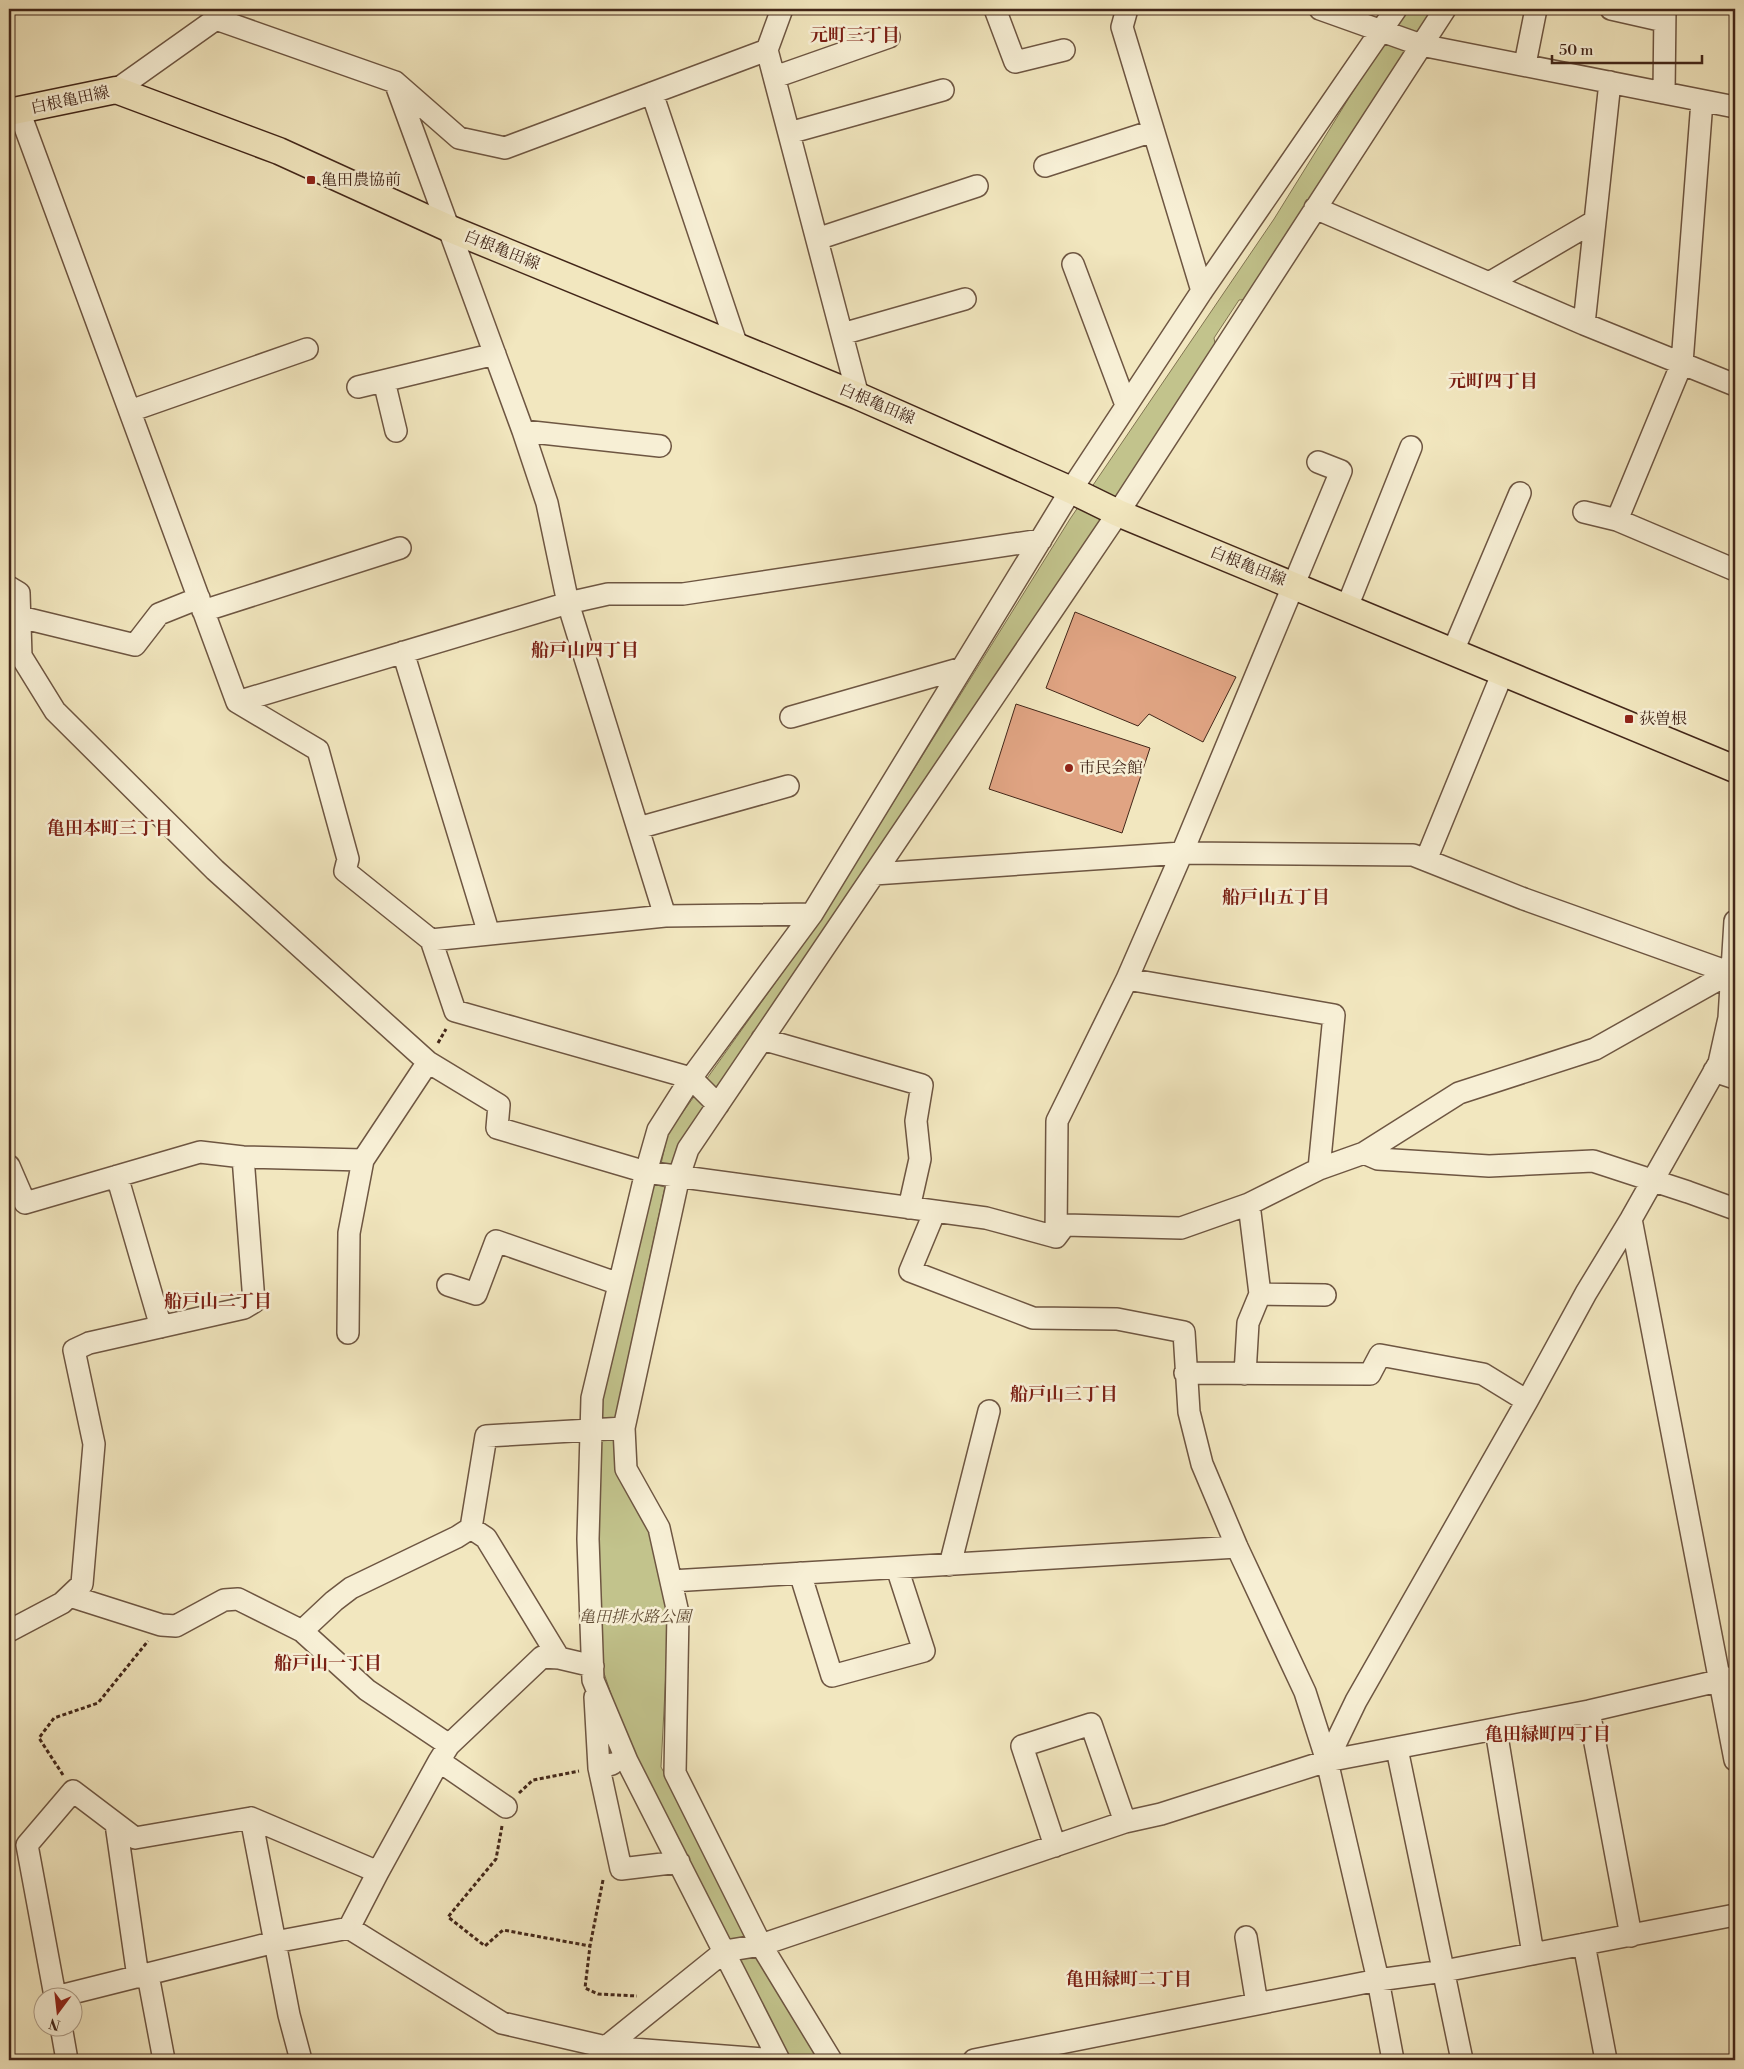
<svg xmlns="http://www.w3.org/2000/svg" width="1744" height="2069" viewBox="0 0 1744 2069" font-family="'Libre Bodoni','Noto Serif JP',serif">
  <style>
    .green { fill: #c2c38c; stroke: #827452 }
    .building { fill: #e0a483; stroke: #422619 }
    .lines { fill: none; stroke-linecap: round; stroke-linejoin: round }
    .minor-casing { stroke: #6e5642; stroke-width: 24 }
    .major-casing { stroke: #422619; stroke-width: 29 }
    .path { stroke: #422619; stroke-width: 3; stroke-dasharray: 4 2.5; stroke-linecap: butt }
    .minor { stroke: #f7efd5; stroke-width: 21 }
    .major { stroke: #f2e7bf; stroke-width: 26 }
    .poi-dot { fill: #8f2418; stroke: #f7efd5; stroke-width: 2 }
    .labels { text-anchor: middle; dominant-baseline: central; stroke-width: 5; stroke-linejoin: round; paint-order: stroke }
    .street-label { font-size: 16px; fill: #422619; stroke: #f7efd5 }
    .poi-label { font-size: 16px; fill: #422619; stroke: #f7efd5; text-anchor: start }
    .park-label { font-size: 16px; font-style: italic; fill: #624d36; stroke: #f7efd5 }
    .neighbourhood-label { font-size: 18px; font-weight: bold; fill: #7a1f14; stroke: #f7efd5 }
  </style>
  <rect width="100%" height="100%" fill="#f2e7bf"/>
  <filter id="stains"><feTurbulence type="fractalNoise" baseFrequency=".004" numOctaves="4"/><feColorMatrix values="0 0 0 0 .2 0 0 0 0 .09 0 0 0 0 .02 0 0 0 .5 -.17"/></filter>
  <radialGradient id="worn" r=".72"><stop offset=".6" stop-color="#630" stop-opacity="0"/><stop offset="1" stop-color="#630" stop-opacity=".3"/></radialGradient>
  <path class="green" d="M1404 9H1434L1250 299 1239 300 1214 338 1216 349 671 1166 659 1173 668 1133 818 923 1070 519 1274 219Z
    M652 1184 665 1187 613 1428 655 1533 669 1613 661 1767 777 1985 825 2060H782L630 1751 601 1664 599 1536 602 1399Z"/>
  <path class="building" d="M1075 612 1236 677 1203 742 1149 714 1138 726 1046 688Z
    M1016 704 1150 748 1122 833 989 789Z"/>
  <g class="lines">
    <defs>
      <path id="minor" d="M782 9 767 50 858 396
        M995 9 1015 62 1064 50
        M1127 9 1122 27 1202 291
        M1320 9 1421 45 1735 107
        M1611 9 1664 21
        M216 19 395 82 459 138 505 148 767 50
        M1525 64 1536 9
        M775 77 889 37
        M395 82 523 431 547 503 568 603 665 916
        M116 90 216 19 224 9
        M652 93 737 346
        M1664 93 1665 9
        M19 111 237 702 318 750 348 859 345 871 431 940 455 1011 691 1078 718 1105
        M789 133 943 90
        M1045 166 1153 131
        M1315 208 1584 324 1735 385
        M817 239 977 186
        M1073 264 1126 405
        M1489 283 1595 221
        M1584 324 1610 82
        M842 334 965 299
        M384 381 396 431
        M358 387 495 354
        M130 411 307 349
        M523 431 660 446
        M1318 462 1341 471 1182 853 1127 979 1334 1015 1319 1169
        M1584 512 1617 520 1735 570
        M1617 520 1682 363 1702 101
        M9 587 19 593 21 656 55 711 215 870 428 1062 499 1105 497 1128 646 1172 986 1218 1056 1237 1065 1225 1181 1228 1249 1204 1319 1169 1364 1153 1459 1093 1595 1049 1735 970
        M1347 607 1411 447
        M203 611 400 548
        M20 617 135 645 159 614 199 598
        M1453 651 1520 493
        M403 652 489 934
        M237 702 568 603 608 594H683L1041 540
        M791 717 962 668
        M638 828 788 786
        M1426 860 1503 672
        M874 874 1182 853 1413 855 1524 899 1731 973
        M431 940 665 916 812 914
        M762 1039 922 1085 916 1121 920 1159 909 1208
        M1714 1071 1735 1078
        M1364 1153 1378 1159 1489 1166 1593 1161 1688 1192 1735 1209
        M9 1166 25 1203 200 1152 243 1157 363 1160 428 1062
        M117 1176 161 1327
        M935 1211 910 1271 1033 1318 1117 1319 1184 1332 1189 1412 1202 1464 1237 1547 1305 1692 1327 1761 1378 1980 1393 2060
        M1631 1219 1735 1760
        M1056 1237 1057 1121 1127 979
        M448 1285 476 1294 496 1241 619 1284
        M1260 1294 1325 1295
        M348 1333 349 1233 363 1160
        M1185 1373 1370 1374 1380 1355 1483 1374 1527 1401
        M1245 1374 1248 1323 1260 1294 1249 1204
        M950 1565 989 1411
        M800 1573 832 1676 924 1651 897 1568
        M671 1581 1237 1547
        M70 1596 161 1625 176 1626 224 1600 238 1599 302 1631 367 1690 449 1745
        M9 1631 62 1603 82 1584 94 1444 74 1350 89 1343 244 1308 254 1302 243 1157
        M302 1631 334 1601 351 1588 457 1537 471 1528
        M593 1666 559 1658 486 1538 471 1528 486 1436 624 1428
        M595 1697 599 1768 612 1764
        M1589 1711 1631 1936
        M1496 1730 1533 1954
        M1397 1749 1462 2060
        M439 1761 506 1807
        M1327 1761 1356 1701 1527 1401 1586 1293 1631 1219 1719 1063 1729 1018 1735 921
        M599 1768 621 1869 679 1862
        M251 1818 289 2015 301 2060
        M116 1824 138 1977
        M1055 1846 1022 1746 1091 1724 1125 1822
        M378 1872 439 1761 449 1745 542 1657 559 1658
        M1246 1937 1257 2004
        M1584 1944 1606 2060
        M148 1975 164 2060
        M55 1996 27 1845 73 1791 135 1838 251 1818 378 1872 349 1928
        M60 1996 275 1942 349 1928 502 2023 606 2047 777 2060
        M61 2026 67 2060
        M606 2047 725 1951 761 1945 1125 1822 1161 1814 1327 1761 1589 1711 1735 1677
        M779 2060 627 1761 593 1680 588 1539 592 1398 646 1172 658 1130 691 1078 812 914 1071 490 1202 291 1396 9
        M831 2060 761 1945 675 1773 678 1613 659 1528 626 1469 624 1428 679 1176 688 1149 1118 513 1445 9
        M974 2060 1378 1980 1444 1971 1735 1915"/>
      <path id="major" d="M9 112 116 90 279 151 448 228 858 396 1071 490 1118 513 1735 769"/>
    </defs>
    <use href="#minor" class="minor-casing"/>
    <use href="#major" class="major-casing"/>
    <path class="path" d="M438 1043 446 1029
      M63 1775 39 1738 54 1718 98 1703 148 1641
      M519 1793 533 1780 579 1771
      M502 1826 496 1859 448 1917 485 1946 503 1930 590 1946
      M603 1880 590 1946 585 1988 598 1994 637 1996"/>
    <use href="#minor" class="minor"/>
    <use href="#major" class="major"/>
  </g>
  <g class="poi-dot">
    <rect x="306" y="175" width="10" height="10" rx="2.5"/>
    <rect x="1624" y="714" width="10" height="10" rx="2.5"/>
    <circle cx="1069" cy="768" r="5"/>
  </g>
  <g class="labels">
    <g class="street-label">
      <text transform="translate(70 100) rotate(-12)">白根亀田線</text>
      <text transform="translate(502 250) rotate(22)">白根亀田線</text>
      <text transform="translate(877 404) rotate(23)">白根亀田線</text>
      <text transform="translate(1248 566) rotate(22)">白根亀田線</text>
    </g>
    <g class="poi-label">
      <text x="321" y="180">亀田農協前</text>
      <text x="1639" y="719">荻曽根</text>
      <text x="1079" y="768">市民会館</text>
    </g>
    <g class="park-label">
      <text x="635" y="1617">亀田排水路公園</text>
    </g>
    <g class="neighbourhood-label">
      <text x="855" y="35">元町三丁目</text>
      <text x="1493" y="381">元町四丁目</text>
      <text x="585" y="650">船戸山四丁目</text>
      <text x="110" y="828">亀田本町三丁目</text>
      <text x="1276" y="897">船戸山五丁目</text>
      <text x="218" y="1301">船戸山二丁目</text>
      <text x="1064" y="1394">船戸山三丁目</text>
      <text x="328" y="1663">船戸山一丁目</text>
      <text x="1548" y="1734">亀田緑町四丁目</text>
      <text x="1129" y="1979">亀田緑町二丁目</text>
    </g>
  </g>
  <rect width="1744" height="2069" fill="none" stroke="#f2e7bf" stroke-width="30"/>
  <rect x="10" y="10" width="1724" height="2049" fill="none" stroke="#422619" stroke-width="2.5"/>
  <rect x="15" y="15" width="1714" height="2039" fill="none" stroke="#422619"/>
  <g transform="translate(58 2012) rotate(195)"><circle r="24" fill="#f7efd5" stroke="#af9f8a"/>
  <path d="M0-4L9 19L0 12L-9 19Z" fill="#8f2418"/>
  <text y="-8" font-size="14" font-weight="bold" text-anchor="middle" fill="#422619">N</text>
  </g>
  <path d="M1552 55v8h150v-8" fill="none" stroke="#422619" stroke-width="2.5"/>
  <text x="1559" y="55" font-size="15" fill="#422619" stroke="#f7efd5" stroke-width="4" paint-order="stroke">50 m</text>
  <rect width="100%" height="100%" filter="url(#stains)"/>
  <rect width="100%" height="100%" fill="url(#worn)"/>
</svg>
